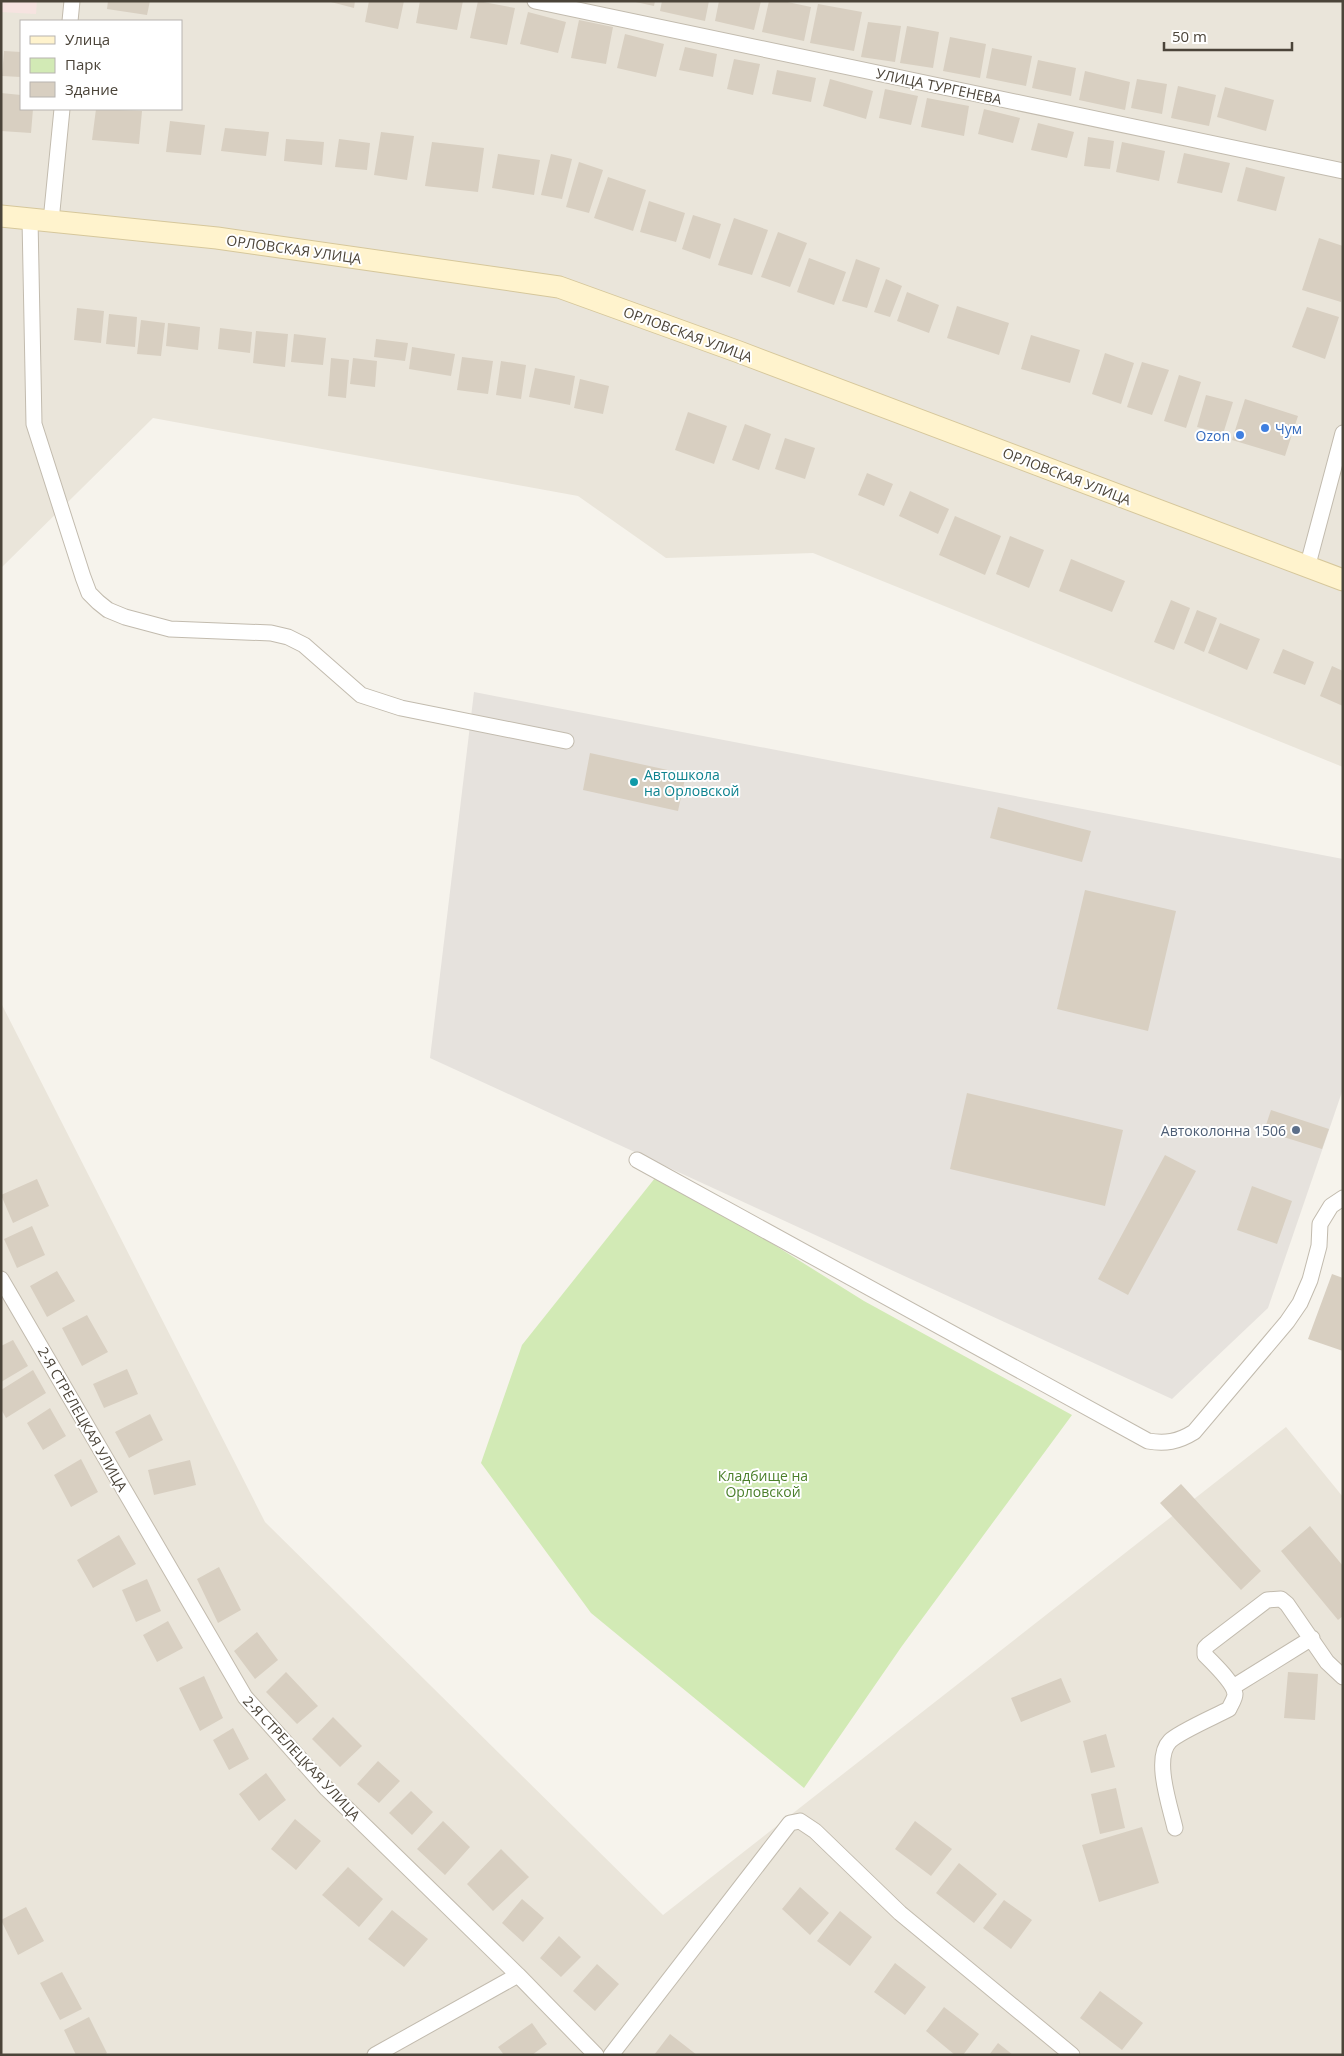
<svg xmlns="http://www.w3.org/2000/svg" width="1344" height="2056" viewBox="0 0 1344 2056" font-family="'Open Sans',sans-serif">
  <style>
    .residential { fill: #eae5da; fill-rule: evenodd }
    .industrial { fill: #e6e2dd }
    .medical { fill: #f6e3e0 }
    .green { fill: #d2eab5 }
    .building { fill: #d8cfc1 }
    .lines { fill: none; stroke-linecap: round; stroke-linejoin: round }
    .minor-casing { stroke: #c2bbae; stroke-width: 17 }
    .secondary-casing { stroke: #d6c79b; stroke-width: 23 }
    .minor { stroke: #fff; stroke-width: 15 }
    .secondary { stroke: #fff3cd; stroke-width: 21 }
    .shop-dot { fill: #3f7fe0; stroke: #fff; stroke-width: 2 }
    .culture-dot { fill: #0f9aa8; stroke: #fff; stroke-width: 2 }
    .service-dot { fill: #5c6f8a; stroke: #fff; stroke-width: 2 }
    .labels { text-anchor: middle; dominant-baseline: central; stroke-width: 4; stroke-linejoin: round; paint-order: stroke }
    .street-label { font-size: 14px; fill: #4b4439; stroke: #fff }
    .shop-label { font-size: 14px; fill: #366cbe; stroke: #fff; text-anchor: start }
    .culture-label { font-size: 14px; fill: #0d838f; stroke: #fff; text-anchor: start }
    .service-label { font-size: 14px; fill: #4e5e75; stroke: #fff; text-anchor: end }
    .park-label { font-size: 14px; fill: #4a7f2a; stroke: #fff }
  </style>
  <rect width="100%" height="100%" fill="#f6f3ec"/>
  <path class="residential" d="M1 1H1343V767L813 553 666 558 578 496 153 418 1 568ZM21 21H181V109H21Z
    M1 1003 265 1522 663 1915 1286 1427 1343 1497V2055H1Z"/>
  <path class="industrial" d="M474 692 1343 859V1089L1268 1308 1172 1399 430 1058Z"/>
  <path class="medical" d="M1 1H37L36 14 1 12Z"/>
  <path class="green" d="M659 1173 864 1301 1072 1415 902 1646 804 1788 591 1613 481 1463 522 1345Z"/>
  <path class="building" d="M108 1H150L147 15 107 9Z
    M327 1H355L354 8Z
    M369 1H404L398 29 365 22Z
    M420 1H463L457 30 416 23Z
    M478 1 515 8 507 45 470 38Z
    M631 1H655L654 6Z
    M662 1H709L705 21 660 11Z
    M719 1H761L754 30 715 21Z
    M769 1H783L811 7 804 41 762 32Z
    M818 4 862 12 854 51 810 43Z
    M528 12 566 22 558 53 520 44Z
    M579 20 613 27 606 64 571 58Z
    M868 22 901 26 895 62 861 57Z
    M907 26 939 32 933 68 900 63Z
    M625 34 664 44 656 77 617 68Z
    M950 37 986 44 980 78 943 71Z
    M685 47 717 54 713 77 679 70Z
    M992 48 1032 56 1026 86 986 78Z
    M4 51 21 52V77L2 76Z
    M734 59 760 64 753 95 727 89Z
    M1038 60 1076 68 1071 96 1032 88Z
    M777 70 816 78 811 102 772 94Z
    M1085 71 1130 82 1125 110 1079 100Z
    M830 79 873 91 866 119 823 106Z
    M1137 79 1167 84 1162 114 1131 108Z
    M1178 86 1216 95 1209 126 1171 118Z
    M1225 87 1274 100 1266 131 1217 117Z
    M885 89 918 96 911 125 879 118Z
    M1 93 21 95V109H33L31 133 1 131Z
    M927 98 969 106 964 136 921 127Z
    M96 109 142 111 139 144 92 140Z
    M984 109 1020 118 1013 143 978 134Z
    M170 121 205 125 201 155 166 152Z
    M1038 123 1074 132 1067 158 1031 150Z
    M225 128 269 132 266 156 221 151Z
    M381 132 414 136 407 180 374 175Z
    M1088 137 1114 141 1110 169 1084 166Z
    M286 139 324 142 322 165 284 161Z
    M339 139 370 143 367 170 335 167Z
    M432 142 484 148 478 192 425 186Z
    M1122 142 1165 151 1159 181 1116 172Z
    M1184 153 1230 163 1222 193 1177 183Z
    M498 154 540 160 534 195 492 188Z
    M551 154 572 159 562 199 541 195Z
    M579 162 603 170 589 213 566 207Z
    M1246 167 1285 177 1276 211 1237 201Z
    M608 177 646 190 633 231 594 218Z
    M649 201 685 213 676 242 640 232Z
    M693 215 721 224 710 259 682 249Z
    M734 218 768 230 752 275 718 265Z
    M778 232 807 243 790 287 761 277Z
    M1319 238 1343 246 1341 302 1302 290Z
    M809 258 846 272 834 305 797 292Z
    M856 259 880 268 867 308 842 301Z
    M886 279 902 286 890 317 874 312Z
    M907 292 939 305 929 333 897 321Z
    M957 306 1009 323 999 355 947 338Z
    M1307 307 1339 317 1325 359 1292 347Z
    M77 308 104 311 101 343 74 340Z
    M109 314 137 317 135 347 106 344Z
    M141 320 165 323 161 356 137 354Z
    M168 323 200 327 198 350 166 346Z
    M220 328 252 332 250 353 218 349Z
    M256 331 288 334 285 367 253 363Z
    M294 334 326 338 323 365 291 362Z
    M1031 335 1080 350 1070 383 1021 369Z
    M376 339 408 343 405 361 374 357Z
    M412 347 455 354 451 376 409 369Z
    M1105 353 1134 363 1121 404 1092 394Z
    M462 357 493 361 488 394 457 390Z
    M331 358 349 360 346 398 328 396Z
    M353 358 377 361 375 387 350 384Z
    M501 361 526 365 521 399 496 395Z
    M1142 362 1169 370 1152 415 1127 407Z
    M535 368 575 376 570 405 529 397Z
    M1179 375 1201 382 1186 428 1164 421Z
    M580 379 609 386 603 414 574 408Z
    M1206 395 1233 402 1223 434 1197 427Z
    M1245 399 1298 416 1285 456 1232 440Z
    M688 412 727 426 714 464 675 450Z
    M745 424 771 434 759 470 732 460Z
    M785 438 815 448 805 479 775 469Z
    M867 473 893 484 884 506 858 495Z
    M910 491 949 509 938 534 899 516Z
    M955 516 1001 536 985 575 939 555Z
    M1010 536 1044 550 1029 588 996 574Z
    M1071 559 1125 581 1112 612 1059 591Z
    M1171 600 1190 608 1174 650 1154 642Z
    M1197 610 1217 618 1204 652 1184 643Z
    M1220 623 1260 639 1247 670 1208 653Z
    M1283 649 1314 662 1305 685 1273 673Z
    M1332 666 1343 671V706L1320 696Z
    M590 753 686 774 678 811 583 790Z
    M998 807 1091 831 1082 862 990 838Z
    M1085 890 1176 911 1148 1031 1057 1009Z
    M967 1093 1123 1130 1105 1206 950 1169Z
    M1271 1110 1329 1129 1322 1149 1264 1131Z
    M1165 1155 1196 1171 1128 1295 1098 1279Z
    M37 1179 49 1206 13 1223 1 1195Z
    M1252 1186 1292 1201 1277 1244 1237 1230Z
    M32 1226 45 1255 17 1268 4 1239Z
    M57 1271 75 1301 47 1317 30 1286Z
    M1332 1274 1343 1278V1351L1308 1339Z
    M87 1315 108 1352 82 1366 62 1328Z
    M13 1340 28 1366 1 1382V1346Z
    M127 1369 138 1394 104 1408 93 1384Z
    M33 1370 46 1393 6 1418 1 1409V1390Z
    M50 1408 66 1436 43 1450 27 1423Z
    M150 1414 163 1440 129 1458 115 1432Z
    M81 1459 98 1492 71 1507 54 1475Z
    M190 1460 196 1485 154 1495 148 1470Z
    M1181 1484 1261 1571 1241 1590 1160 1503Z
    M1310 1526 1343 1566V1616L1338 1620 1281 1551Z
    M119 1535 136 1564 93 1588 77 1560Z
    M219 1567 241 1610 218 1623 197 1579Z
    M147 1579 161 1611 136 1622 122 1590Z
    M168 1621 183 1648 157 1662 143 1635Z
    M257 1632 278 1660 255 1679 234 1651Z
    M286 1672 318 1706 297 1724 266 1692Z
    M1288 1672 1318 1674 1315 1720 1284 1718Z
    M204 1676 223 1718 200 1731 179 1688Z
    M1061 1678 1071 1702 1021 1722 1011 1698Z
    M333 1717 362 1746 340 1767 312 1739Z
    M233 1728 249 1759 229 1770 213 1740Z
    M1106 1734 1115 1767 1091 1773 1083 1741Z
    M378 1761 400 1781 379 1803 357 1784Z
    M266 1773 286 1800 259 1821 239 1794Z
    M1116 1788 1125 1828 1100 1834 1091 1794Z
    M411 1791 433 1812 412 1835 389 1813Z
    M295 1819 321 1841 296 1870 271 1849Z
    M443 1821 470 1847 445 1875 417 1849Z
    M915 1821 952 1849 931 1876 895 1849Z
    M1142 1827 1159 1883 1099 1902 1082 1845Z
    M501 1849 529 1877 493 1911 467 1884Z
    M959 1863 997 1894 974 1923 936 1893Z
    M348 1867 383 1899 359 1927 322 1895Z
    M800 1887 829 1913 810 1935 782 1909Z
    M522 1899 544 1918 523 1942 502 1923Z
    M1004 1900 1032 1920 1011 1949 983 1928Z
    M26 1907 44 1941 18 1955 1 1920Z
    M392 1910 428 1939 404 1967 368 1939Z
    M840 1911 872 1937 850 1966 817 1941Z
    M559 1936 581 1957 561 1977 540 1958Z
    M895 1963 926 1987 905 2015 874 1992Z
    M597 1964 619 1984 595 2011 573 1991Z
    M62 1972 82 2009 60 2020 40 1983Z
    M1100 1991 1143 2023 1122 2050 1080 2018Z
    M944 2007 979 2034 963 2055H955L926 2031Z
    M89 2017 107 2053 104 2055H76L64 2030Z
    M532 2023 547 2044 532 2055H504L498 2047Z
    M670 2034 697 2055H654Z
    M998 2043 1013 2055H989Z"/>
  <g class="lines">
    <defs>
      <path id="minor" d="M535 1 1343 171
        M70 21 72 1
        M30 219 34 424 83 577 89 593 98 602 108 610 125 617 170 629 271 633 288 637 304 645 361 695 401 708 566 741
        M51 221 62 109
        M1307 568 1343 433
        M637 1160 1148 1441C1165 1444 1178 1442 1194 1432L1287 1322 1300 1303 1310 1280 1319 1246 1320 1224 1331 1206 1343 1198
        M1 1279 245 1697 327 1789 518 1975 596 2055
        M1233 1687 1312 1638
        M1175 1828C1170 1806 1153 1758 1170 1741 1179 1732 1216 1716 1229 1709 1231 1704 1235 1699 1235 1694 1234 1683 1213 1663 1205 1655V1648L1208 1645 1267 1600 1281 1599 1287 1604 1327 1662 1343 1677
        M375 2055 518 1975
        M611 2055 790 1823 800 1821 815 1831 900 1913 1072 2055"/>
      <path id="secondary" d="M1 216 217 238 559 287 739 352 1343 580"/>
    </defs>
    <use href="#minor" class="minor-casing"/>
    <use href="#secondary" class="secondary-casing"/>
    <use href="#minor" class="minor"/>
    <use href="#secondary" class="secondary"/>
  </g>
  <g class="shop-dot">
    <circle cx="1265" cy="428" r="5"/>
    <circle cx="1240" cy="435" r="5"/>
  </g>
  <circle class="culture-dot" cx="634" cy="782" r="5"/>
  <circle class="service-dot" cx="1296" cy="1130" r="5"/>
  <g class="labels">
    <g class="street-label">
      <text transform="translate(939 86) rotate(12)">УЛИЦА ТУРГЕНЕВА</text>
      <text transform="translate(294 249) rotate(8)">ОРЛОВСКАЯ УЛИЦА</text>
      <text transform="translate(688 334) rotate(20)">ОРЛОВСКАЯ УЛИЦА</text>
      <text transform="translate(1067 476) rotate(21)">ОРЛОВСКАЯ УЛИЦА</text>
      <text transform="translate(83 1419) rotate(60)">2-Я СТРЕЛЕЦКАЯ УЛИЦА</text>
      <text transform="translate(302 1758) rotate(47)">2-Я СТРЕЛЕЦКАЯ УЛИЦА</text>
    </g>
    <g class="shop-label">
      <text x="1275" y="428">Чум</text>
      <text x="1230" y="435" text-anchor="end">Ozon</text>
    </g>
    <g class="culture-label">
      <text x="644" y="774">Автошкола<tspan x="644" dy="16">на Орловской</tspan></text>
    </g>
    <g class="service-label">
      <text x="1286" y="1130">Автоколонна 1506</text>
    </g>
    <g class="park-label">
      <text x="763" y="1475">Кладбище на<tspan x="763" dy="16">Орловской</tspan></text>
    </g>
  </g>
  <rect width="1344" height="2056" fill="none" stroke="#4b4439" stroke-width="5"/>
  <rect x="20" y="20" width="162" height="90" fill="#ffffff" stroke="#b7b4b0"/>
  <rect x="30" y="36" width="25" height="8" fill="#fff3cd" stroke="#b7b4b0"/>
  <text x="65" y="45" font-size="15" fill="#4b4439">Улица</text>
  <rect x="30" y="58" width="25" height="15" fill="#d2eab5" stroke="#b7b4b0"/>
  <text x="65" y="70" font-size="15" fill="#4b4439">Парк</text>
  <rect x="30" y="82" width="25" height="15" fill="#d8cfc1" stroke="#b7b4b0"/>
  <text x="65" y="95" font-size="15" fill="#4b4439">Здание</text>
  <path d="M1164 42v8h128v-8" fill="none" stroke="#4b4439" stroke-width="2.5"/>
  <text x="1172" y="42" font-size="15" fill="#4b4439" stroke="#ffffff" stroke-width="4" paint-order="stroke">50 m</text>
</svg>
